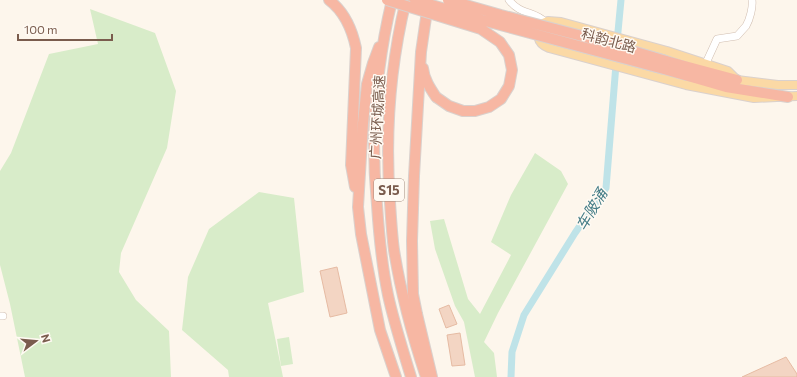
<svg xmlns="http://www.w3.org/2000/svg" width="797" height="377" viewBox="0 0 797 377" font-family="Commissioner,'Noto Sans SC',sans-serif">
  <style>
    .green { fill: #d8ecc9 }
    .lines { fill: none; stroke-linecap: round; stroke-linejoin: round }
    .canal { stroke: #bfe3e8; stroke-width: 7 }
    .building { fill: #f3d5c3; stroke: #e6bba3 }
    .minor-casing { stroke: #d1beb0; stroke-width: 8 }
    .major-casing { stroke: #dad1cd; stroke-width: 10 }
    .highway-casing { stroke: #dad1cd; stroke-width: 12 }
    .minor { stroke: #fff; stroke-width: 7 }
    .major { stroke: #fbd9a5; stroke-width: 8 }
    .highway { stroke: #f7b7a3; stroke-width: 10 }
    .highway-bridge-casing { stroke: #dad1cd; stroke-width: 12; stroke-linecap: butt }
    .highway-bridge { stroke: #f7b7a3; stroke-width: 10 }
    .labels { text-anchor: middle; dominant-baseline: central; stroke-width: 3; stroke-linejoin: round; paint-order: stroke }
    .shield { fill: #fffaf3; stroke: #a28b7f; stroke-width: 1 }
    .shield-label { font-size: 13px; font-weight: bold; fill: #7a5c4d }
    .street-label { font-size: 14px; fill: #7a5c4d; stroke: #fffaf3 }
    .water-label { font-size: 15px; font-style: italic; fill: #437c86; stroke: #fffaf3 }
  </style>
  <rect width="100%" height="100%" fill="#fdf6ec"/>
  <path class="green" d="M90 9 155 33 176 91 167 148 121 253 119 272 136 300 169 331 171 377H25L10 304 0 265V171L11 153 49 54 98 44Z
    M535 153 561 171 568 184 498 313 484 342 494 353 497 377H475L464 322 455 306 435 249 430 221 444 219 468 299 480 314 511 255 491 242 511 195Z
    M259 192 294 198 304 292 268 303 283 377H229L228 370 182 330 188 277 209 229Z
    M289 337 293 364 281 366 277 339Z"/>
  <g class="lines">
    <path class="canal" d="M617 42 621 0
      M511 377 512 352 524 315 575 233 606 188 617 52"/>
  </g>
  <path class="building" d="M337 267 347 313 330 317 320 271Z
    M449 305 457 324 446 328 439 309Z
    M460 333 465 365 452 366 447 335Z
    M786 357 797 374V377H742Z"/>
  <g class="lines">
    <defs>
      <path id="minor" d="M509 0C520 15 535 11 545 22
        M706 63 717 39 737 36C740 33 743 29 746 26 750 19 753 7 752 0
        M0 316H3"/>
      <path id="major" d="M797 85H778L737 80 728 71 667 51 561 22 548 21 543 23C536 33 536 43 549 48L686 85 754 98 797 96"/>
      <path id="highway" d="M329 0C345 12 352 29 356 48L351 165 355 187
        M392 0C381 46 375 94 374 141 374 162 375 184 377 205 379 235 382 266 388 295 394 323 403 350 411 377
        M406 0C390 66 385 134 390 202 391 218 392 235 394 250 401 294 412 335 426 377
        M428 4 421 52 414 176 412 241 413 294 417 314 432 377
        M379 47 373 63 367 84 363 123 358 207 361 234 380 330 396 377
        M666 61 737 80
        M423 68C424 79 430 88 436 97
        M664 69 726 87 788 97"/>
    </defs>
    <use href="#minor" class="minor-casing"/>
    <use href="#major" class="major-casing"/>
    <use href="#highway" class="highway-casing"/>
    <use href="#minor" class="minor"/>
    <use href="#major" class="major"/>
    <use href="#highway" class="highway"/>
    <defs>
      <path id="highway-bridge" d="M387 0 481 29 500 42 509 55 512 70 509 86 501 99 489 107 475 111H463L449 106 436 97
        M415 0 482 20 664 69
        M448 0 501 15 582 36 666 61"/>
    </defs>
    <use href="#highway-bridge" class="highway-bridge-casing"/>
    <use href="#highway-bridge" class="highway-bridge"/>
  </g>
  <g class="labels">
    <rect class="shield" x="374" y="179" width="30" height="22" rx="3"/>
    <g class="shield-label">
      <text x="389" y="190">S15</text>
    </g>
    <g class="street-label">
      <text transform="translate(609 40) rotate(15)">科韵北路</text>
      <text transform="translate(377 117) rotate(-87)">广州环城高速</text>
    </g>
    <g class="water-label">
      <text transform="translate(591 209) rotate(-59)">车陂涌</text>
    </g>
  </g>
  <g transform="translate(36 341) rotate(74)" stroke="#fffaf3" stroke-width="3" paint-order="stroke">
  <path d="M0-3L7 15L0 10L-7 15Z" fill="#7a5c4d"/>
  <text y="-6" font-size="11" font-weight="bold" text-anchor="middle" fill="#7a5c4d">N</text>
  </g>
  <path d="M18 34v6h94v-6" fill="none" stroke="#7a5c4d" stroke-width="2"/>
  <text x="24" y="34" font-size="12" fill="#7a5c4d" stroke="#fffaf3" stroke-width="3" paint-order="stroke">100 m</text>
</svg>
